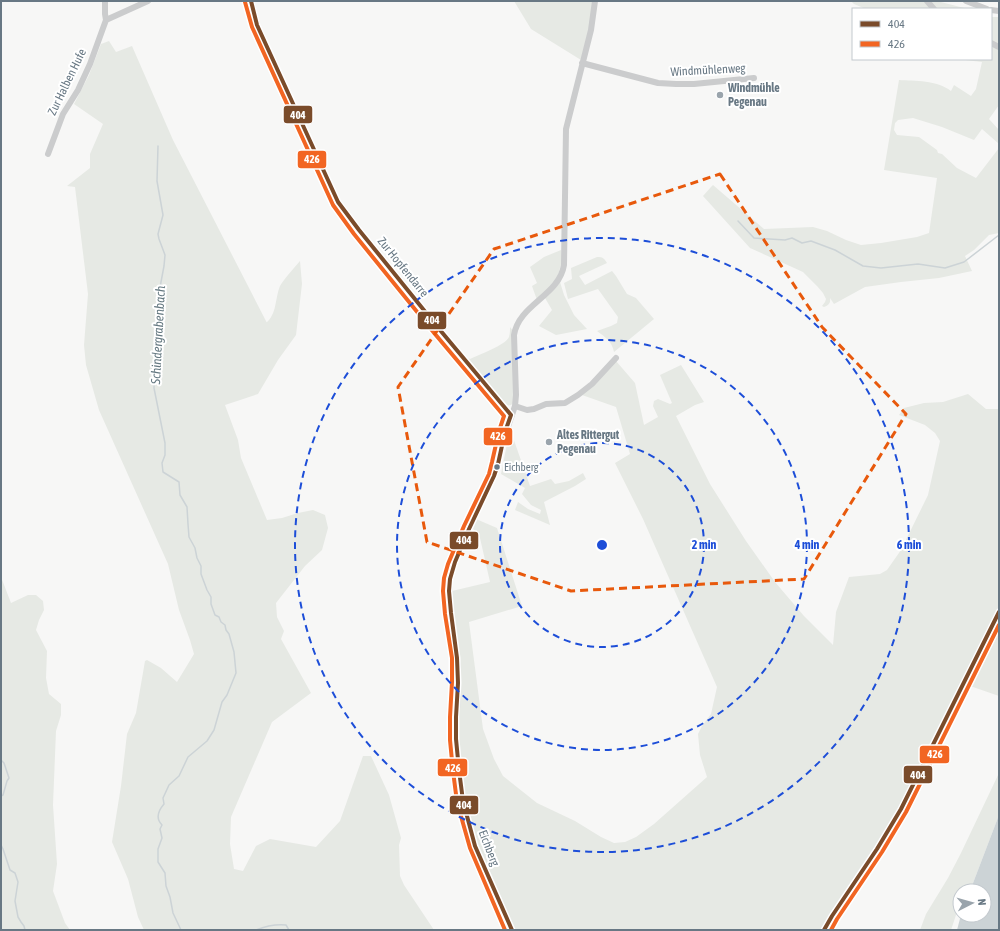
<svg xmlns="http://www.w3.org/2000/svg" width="1000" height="931" viewBox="0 0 1000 931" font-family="'Asap Condensed',sans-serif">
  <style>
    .green { fill: #e6e9e4 }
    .water { fill: #ccd3d6 }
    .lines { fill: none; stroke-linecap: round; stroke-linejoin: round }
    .stream { stroke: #ccd3d6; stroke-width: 1.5 }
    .minor { stroke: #cbcccd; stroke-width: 6 }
    .major { stroke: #dfe0e1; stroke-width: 7 }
    .bus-1-casing { stroke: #fff; stroke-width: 7 }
    .bus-2-casing { stroke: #fff; stroke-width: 7 }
    .bus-1 { stroke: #7a4b2a; stroke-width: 4 }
    .bus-2 { stroke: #f26522; stroke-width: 4 }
    .marked { fill: none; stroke: #e8590c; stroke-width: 3; stroke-dasharray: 8 5; stroke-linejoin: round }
    .ring { fill: none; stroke: #1d4ed8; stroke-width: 2; stroke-dasharray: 7 5 }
    .poi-dot { fill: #9aa4ac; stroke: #fff; stroke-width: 1.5 }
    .bus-dot { fill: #687884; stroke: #fff; stroke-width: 1.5 }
    .labels { text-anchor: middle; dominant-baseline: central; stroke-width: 4; stroke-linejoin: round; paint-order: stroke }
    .bus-label { font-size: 11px; fill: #687884; stroke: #fff; text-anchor: start }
    .street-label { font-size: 12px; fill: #687884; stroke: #fff }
    .poi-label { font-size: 12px; font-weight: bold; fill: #687884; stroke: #fff; text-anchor: start }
    .water-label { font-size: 13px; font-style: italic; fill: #647880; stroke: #fff }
    .centre { fill: #1d4ed8; stroke: #fff; stroke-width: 2 }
    .ring-label { font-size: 12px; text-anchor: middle; font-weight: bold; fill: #1d4ed8; stroke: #fff; stroke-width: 4; stroke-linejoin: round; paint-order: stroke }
    .line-badge { stroke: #fff; stroke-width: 1.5 }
    .badge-label { font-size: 11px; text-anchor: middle; font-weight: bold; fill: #fff }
  </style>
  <rect width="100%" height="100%" fill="#f7f7f6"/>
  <path class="green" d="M514 1H593L590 24 581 60 531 29Z
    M851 1H937L968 9H866L854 4Z
    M991 17H999V105L989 119 999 130V144L982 129 974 140 942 127 913 118 898 120 895 123 894 130 897 135 919 137 937 150 938 153 942 154 957 168 976 178 999 148V233L989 235 974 250 965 256 972 271 939 278 901 282 865 287 834 304 830 298C831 303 828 306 824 307L822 306 825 302 826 299 823 293 817 286 803 272 750 248 703 196 711 187 713 185 764 229 813 227 827 231 846 240 861 245 881 243 917 237 929 233 937 178 884 170 899 80C915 81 937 80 951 91L954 85 971 96 976 89 982 62 957 59H991Z
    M109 41 116 52 132 46 173 140 267 323 262 326C278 316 274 301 280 286 283 280 295 267 300 261L302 284 296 335 278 360 258 394 225 405 238 440 241 458 267 520 282 518 298 513 313 510 325 515 328 528 322 550 305 566 276 603 277 617 284 631 281 639 311 693 272 722 231 817 230 844 234 869 243 871 256 846 270 839 316 847 340 821 363 756H371L389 795 401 838 399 845 400 876 404 885 434 930H144L138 917 128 879 112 842 121 786 127 734 136 713 145 661 147 660 161 668 177 682 194 654 190 640 179 610 168 564 99 410 86 365 84 345 88 294 75 187 67 186 90 168V154L103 124 74 104 89 75 101 44Z
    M561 250 562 261 556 282 537 300 532 286 537 283 530 267 544 257Z
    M597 257C603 257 604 258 607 263L579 276 585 285 612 271 616 276 627 294 636 298 654 319 614 352C612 341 605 337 597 331L611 326 617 323 618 317 598 289 568 299 564 283 572 279 571 268Z
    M560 282 564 295 574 315 587 329 556 335 539 326 552 310 545 298 557 286Z
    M510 327 513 331 514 402C512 405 510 406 506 405L468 358 470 359C478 355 506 345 509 337 510 334 510 330 510 327Z
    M616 361 635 383 644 425 658 417 653 406 654 401 658 399 670 404 672 403 660 375 681 365 704 402 695 405 676 416 710 484 746 541 775 582 804 616 833 645 836 612 849 577 880 574 887 570 901 550 928 495 940 441 935 433 925 425 899 415 904 408 924 403 943 402 968 394 986 409H999V607L896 813 822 930H515L479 850 472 829 460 774 458 742 460 664 454 624 456 623H454L452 599V591L490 582 480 538 476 531 473 529 476 519 497 528 522 606 469 622 483 729 494 759 503 776 537 803 575 821 601 837 614 843 625 842 636 837 654 824 707 777 700 755 698 734 702 726 711 714 717 687 643 519 615 463 630 454 616 407 582 395Z
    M510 429 530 486 551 479 555 484 569 481 583 473 586 479 575 486 544 502 550 525 515 510 518 502 528 509 540 514 541 510 531 505 522 494 525 488 501 474Z
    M1 577 11 603 28 595H36L43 601 44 610 39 620 36 630 47 651 46 678 49 694 61 704V715L56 731 53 805 57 864 53 891 65 923 70 930H1Z
    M999 617V696L973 687H969L904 818C878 854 854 892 831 930H827L839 910 861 878Z
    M999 773V815L970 891H960V903L951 930H920L926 914 948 878 961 853Z"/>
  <path class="water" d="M999 815V930H957L961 915H984V891H970Z"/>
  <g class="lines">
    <path class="stream" d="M158 146 157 181 163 215 158 234 159 239 165 255 164 266 158 298 154 388 165 443V455L162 463 163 472 179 482 180 495 187 507 188 524 189 537 195 548 197 558 201 566V574L207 590 211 597V604L215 615 219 617 221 622 225 625 226 630 229 634 234 652 236 673 227 695 222 702 214 730 207 741 188 757 179 776 169 785 163 798 164 804C158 811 155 818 162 825L160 829 162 838 158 849V862L165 873 166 886 170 897 173 913 181 930
      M738 221 754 238 785 240 792 238 802 243 811 241 835 250 863 266 881 268 918 264 945 268 964 262 999 235
      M1 760 4 763 9 778 7 781 3 795 1 796
      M1 845 3 849 10 870 15 873 18 882 15 901 18 917 21 922 24 926 25 930
      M256 930C266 926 275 924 286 925L289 930"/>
    <path class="minor" d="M105 1V14L106 20
      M251 1 257 25 338 202 359 230 440 330 511 415
      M927 1 934 9
      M966 1 987 9
      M991 10 999 11
      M991 43 999 47
      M582 63 658 83 676 84H694L754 78
      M48 154 63 114 78 90 90 64 106 20 148 1
      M515 406 527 410 534 409 546 404 565 403 578 395 592 384 616 358
      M512 930 475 846 471 833 464 802 458 770 456 751V721L458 696V668L452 626 449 596 450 579 454 562 495 473 506 432 515 406 516 395 514 335C519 304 559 296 564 265L566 129 591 30 595 1"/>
    <path class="major" d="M824 930 832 916 846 895 877 849 901 809 999 612"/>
    <defs>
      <path id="bus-1" d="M251 1 257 25 338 202 359 230 440 330 511 415
        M511 415 505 432 498 464 494 476 469 529 455 562 450 579 449 591 451 613 457 658 458 683 456 717V739L459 770 463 801 475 846 512 930
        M824 930 832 916 877 849 901 809 999 612"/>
      <path id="bus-2" d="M245 2 252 27 333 205 354 234 435 334 504 416 499 431 492 462 489 474 464 526 448 564 444 578 443 591 445 614 452 658V682L450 717V740L453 771 457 802 470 848 505 930
        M831 930 837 919 882 852 906 812 999 625"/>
    </defs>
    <use href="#bus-1" class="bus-1-casing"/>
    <use href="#bus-2" class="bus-2-casing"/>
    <use href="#bus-1" class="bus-1"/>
    <use href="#bus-2" class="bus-2"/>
  </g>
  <path class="marked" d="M720 174 822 327 906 414 804 579 571 591 427 542 398 387 494 249Z"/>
  <g class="ring">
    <circle cx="602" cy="545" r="102"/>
    <circle cx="602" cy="545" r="205"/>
    <circle cx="602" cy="545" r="307"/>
  </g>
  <g class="poi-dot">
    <circle cx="720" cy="95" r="4"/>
    <circle cx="549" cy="442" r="4"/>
  </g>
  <circle class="bus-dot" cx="497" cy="467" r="3.5"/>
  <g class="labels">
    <g class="bus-label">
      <text x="504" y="467">Eichberg</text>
    </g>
    <g class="street-label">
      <text transform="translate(708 70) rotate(-3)">Windmühlenweg</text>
      <text transform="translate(67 82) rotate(-64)">Zur Halben Hufe</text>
      <text transform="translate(403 267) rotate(51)">Zur Hopfendarre</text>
      <text transform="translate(489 848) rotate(69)">Eichberg</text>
    </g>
    <g class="poi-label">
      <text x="728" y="88">Windmühle<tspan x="728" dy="14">Pegenau</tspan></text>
      <text x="557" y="435">Altes Rittergut<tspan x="557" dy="14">Pegenau</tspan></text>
    </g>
    <g class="water-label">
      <text transform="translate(158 335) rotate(-87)">Schindergrabenbach</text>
    </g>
  </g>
  <circle cx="602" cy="545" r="6" class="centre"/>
  <g class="ring-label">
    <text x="704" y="549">2 min</text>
    <text x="807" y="549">4 min</text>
    <text x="909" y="549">6 min</text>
  </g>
  <g class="line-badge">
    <rect x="283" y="105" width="30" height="19" rx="4" fill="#7a4b2a"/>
    <rect x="297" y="150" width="30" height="19" rx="4" fill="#f26522"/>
    <rect x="417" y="311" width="30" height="19" rx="4" fill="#7a4b2a"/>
    <rect x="483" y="427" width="30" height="19" rx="4" fill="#f26522"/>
    <rect x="449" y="531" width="30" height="19" rx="4" fill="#7a4b2a"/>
    <rect x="919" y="745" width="31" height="19" rx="4" fill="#f26522"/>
    <rect x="437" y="758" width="31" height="19" rx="4" fill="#f26522"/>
    <rect x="903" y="765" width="30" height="19" rx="4" fill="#7a4b2a"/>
    <rect x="449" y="795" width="30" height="20" rx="4" fill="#7a4b2a"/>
  </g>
  <g class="badge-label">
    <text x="298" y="119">404</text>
    <text x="312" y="163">426</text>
    <text x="432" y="324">404</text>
    <text x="498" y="440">426</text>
    <text x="464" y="544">404</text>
    <text x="935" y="758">426</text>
    <text x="453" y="772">426</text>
    <text x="918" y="779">404</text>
    <text x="464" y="809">404</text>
  </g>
  <rect width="1000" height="931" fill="none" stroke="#687884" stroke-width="4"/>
  <rect x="852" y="8" width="140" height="52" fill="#ffffff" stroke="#c3c9ce"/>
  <rect x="860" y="21" width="20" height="6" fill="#7a4b2a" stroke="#c3c9ce"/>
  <text x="888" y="28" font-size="12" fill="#687884">404</text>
  <rect x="860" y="41" width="20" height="6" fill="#f26522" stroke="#c3c9ce"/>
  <text x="888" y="48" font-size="12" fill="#687884">426</text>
  <g transform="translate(972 903) rotate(84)"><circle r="19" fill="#ffffff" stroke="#c3c9ce"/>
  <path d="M0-3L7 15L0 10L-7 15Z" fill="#9aa4ac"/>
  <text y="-6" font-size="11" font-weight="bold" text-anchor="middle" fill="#687884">N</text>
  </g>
</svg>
